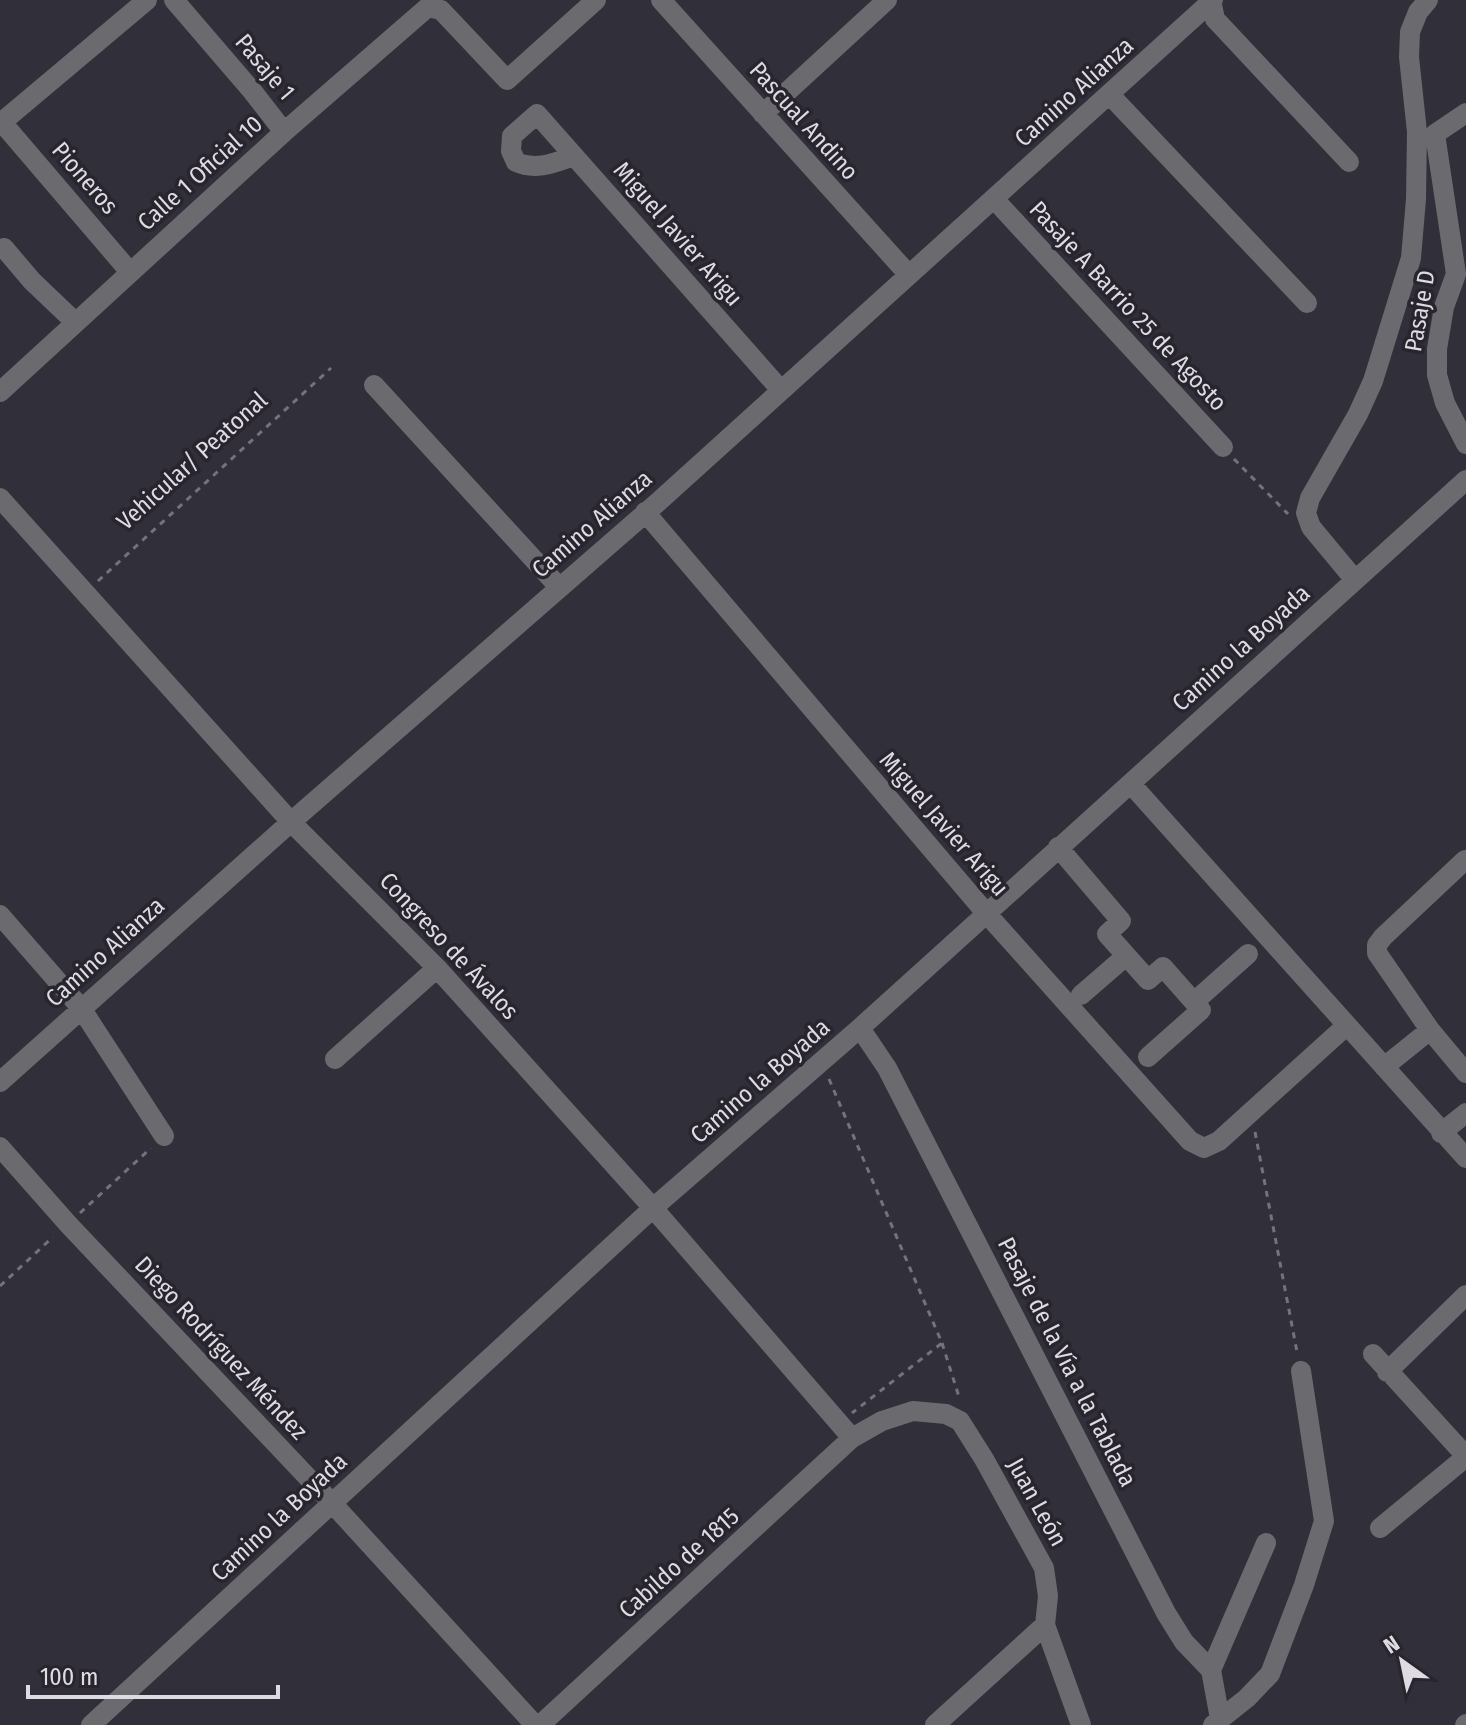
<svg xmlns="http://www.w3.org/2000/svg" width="1466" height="1725" viewBox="0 0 1466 1725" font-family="'Fira Sans Condensed',sans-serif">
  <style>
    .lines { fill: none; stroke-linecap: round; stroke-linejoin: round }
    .path { stroke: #74727a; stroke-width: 3; stroke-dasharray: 6 6; stroke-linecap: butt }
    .minor { stroke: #6b6a6f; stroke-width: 20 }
    .labels { text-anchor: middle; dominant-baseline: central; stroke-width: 7; stroke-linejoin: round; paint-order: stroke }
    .street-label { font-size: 24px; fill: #dedce2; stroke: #28252e }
  </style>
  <rect width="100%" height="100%" fill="#312f39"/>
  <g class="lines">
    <path class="path" d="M1234 459 1288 514
      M98 581 331 368
      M829 1079 942 1343 852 1413
      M1255 1132 1297 1352
      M80 1213 151 1148
      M0 1286 53 1237
      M942 1343 960 1400"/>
    <path class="minor" d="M174 0 253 92 284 132
      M661 0 909 275
      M1211 0 1215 19 1349 162
      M1110 95 1307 303
      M763 114 887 0
      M0 120 130 272
      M2 122 147 0
      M1435 134 1456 274 1444 307 1437 349V375L1445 403 1466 444
      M1435 134 1466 113
      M574 156C554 163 536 171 516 162L511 151 512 136 537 114 780 389
      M995 200 1223 447
      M4 248 32 281 75 322
      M374 385 559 587
      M0 392 284 132 428 7 441 10 507 80 596 0
      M0 498 291 822 437 968 653 1208 852 1438
      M645 512 986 913 1190 1141 1204 1148 1219 1141 1346 1026
      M1355 580 1311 527 1306 513 1310 498 1358 414 1373 381 1411 258 1416 199 1417 132 1409 57 1410 32 1418 12 1428 0
      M1131 784 1466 1158
      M1058 847 1121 921 1107 934 1148 980 1163 967 1201 1010 1148 1057
      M0 915 81 1008 164 1136
      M1081 995 1126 956
      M1194 1002 1248 954
      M860 1028 887 1068 1166 1613 1184 1642 1211 1670 1220 1719
      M1430 1030 1377 953V945L1383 937 1465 860
      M335 1059 437 968
      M1384 1067 1430 1030 1466 1073
      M0 1082 291 822 657 503 1213 0
      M1441 1133 1466 1113
      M0 1147 68 1224 332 1503 535 1725
      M1373 1354 1466 1456
      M1387 1372 1466 1295
      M1380 1528 1466 1457
      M1211 1670 1266 1543
      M91 1725 653 1208 860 1028 1466 480
      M540 1725 852 1438 882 1421 913 1411 946 1414 960 1421 984 1459 1044 1568 1048 1596 1045 1625 1081 1725
      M935 1725 1045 1625
      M1213 1725 1247 1698 1270 1674 1304 1585 1324 1521 1301 1371
      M1465 1725 1466 1724"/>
  </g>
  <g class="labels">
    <g class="street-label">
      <text transform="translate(265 67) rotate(50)">Pasaje 1</text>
      <text transform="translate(1074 92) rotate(-42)">Camino Alianza</text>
      <text transform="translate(804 121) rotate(48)">Pascual Andino</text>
      <text transform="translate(200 173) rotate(-42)">Calle 1 Oficial 10</text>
      <text transform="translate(85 178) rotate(49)">Pioneros</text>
      <text transform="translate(678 234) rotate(49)">Miguel Javier Arigu</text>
      <text transform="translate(1128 306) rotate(47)">Pasaje A Barrio 25 de Agosto</text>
      <text transform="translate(1420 311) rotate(-80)">Pasaje D</text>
      <text transform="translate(192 461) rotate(-42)">Vehicular/ Peatonal</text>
      <text transform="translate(592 524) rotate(-41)">Camino Alianza</text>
      <text transform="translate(1241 648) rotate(-42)">Camino la Boyada</text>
      <text transform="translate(944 824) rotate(49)">Miguel Javier Arigu</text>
      <text transform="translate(449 946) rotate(47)">Congreso de Ávalos</text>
      <text transform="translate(105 952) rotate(-42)">Camino Alianza</text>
      <text transform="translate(760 1081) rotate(-41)">Camino la Boyada</text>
      <text transform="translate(221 1348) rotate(47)">Diego Rodríguez Méndez</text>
      <text transform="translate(1067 1362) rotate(63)">Pasaje de la Vía a la Tablada</text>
      <text transform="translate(1037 1502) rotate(61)">Juan León</text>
      <text transform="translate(279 1517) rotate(-43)">Camino la Boyada</text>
      <text transform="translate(679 1563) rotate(-42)">Cabildo de 1815</text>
    </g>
  </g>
  <g transform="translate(1402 1661) rotate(327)" stroke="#28252e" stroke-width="6" paint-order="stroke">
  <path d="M0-6L14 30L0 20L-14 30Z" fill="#dedce2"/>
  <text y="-12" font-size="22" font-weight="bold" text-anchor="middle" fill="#dedce2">N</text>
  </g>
  <path d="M28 1685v12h250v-12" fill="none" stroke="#dedce2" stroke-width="4"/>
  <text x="40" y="1685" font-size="24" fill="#dedce2" stroke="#28252e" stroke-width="6" paint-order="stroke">100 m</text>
</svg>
